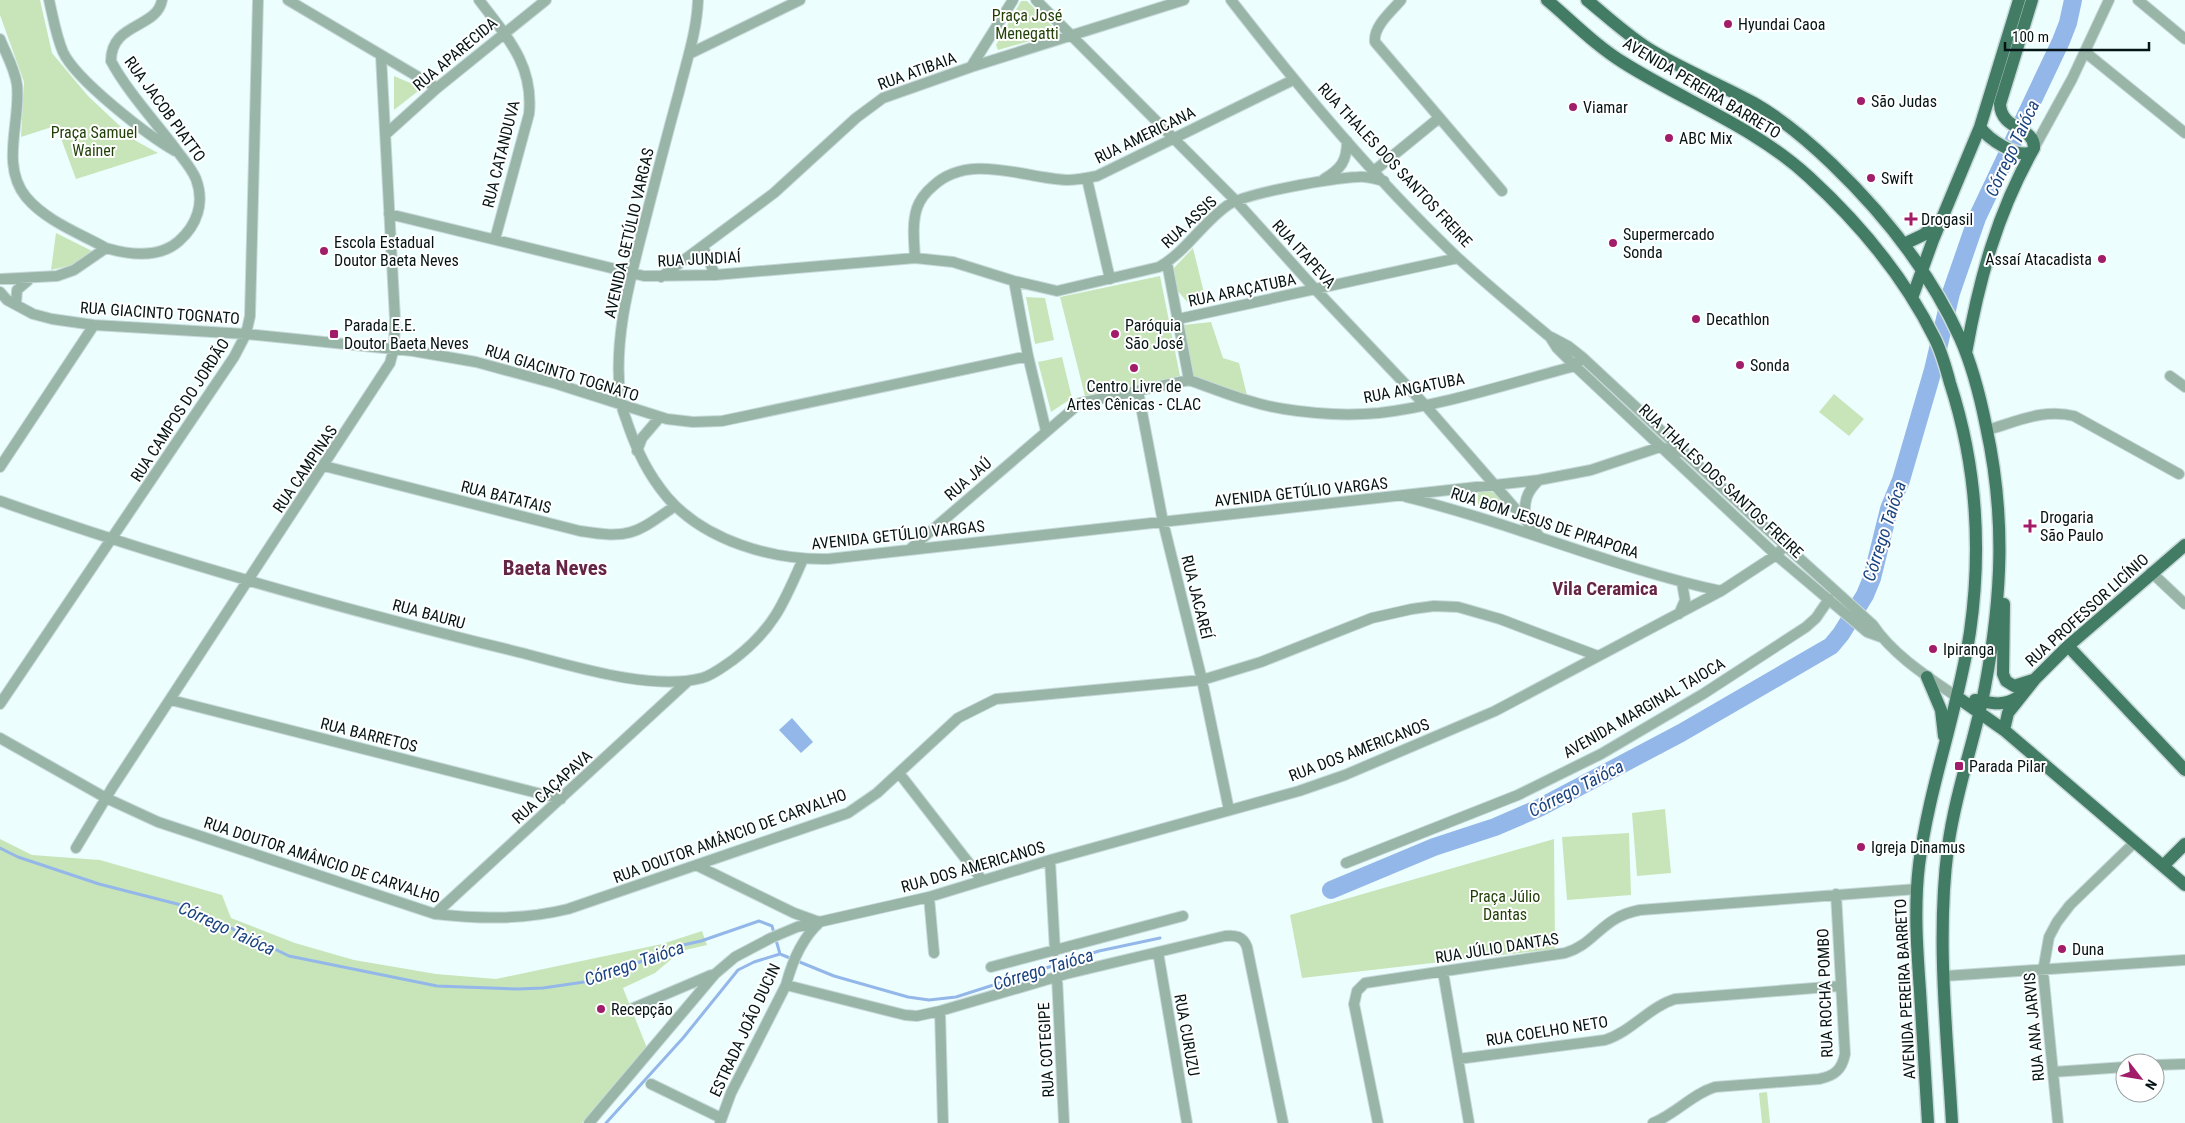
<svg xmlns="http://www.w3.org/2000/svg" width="2185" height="1123" viewBox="0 0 2185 1123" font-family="'Roboto Condensed',sans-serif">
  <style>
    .green { fill: #c7e5b8 }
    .water { fill: #94b7ea }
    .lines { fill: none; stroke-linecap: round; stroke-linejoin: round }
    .stream { stroke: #94b7ea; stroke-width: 3 }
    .river { stroke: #94b7ea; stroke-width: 18 }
    .minor-casing { stroke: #c8d9d9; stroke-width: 12 }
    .major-casing { stroke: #c8d9d9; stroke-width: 15 }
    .minor { stroke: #98b5a8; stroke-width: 10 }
    .major { stroke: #437c65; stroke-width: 12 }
    .poi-dot { fill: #a11c69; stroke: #fff; stroke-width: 2 }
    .labels { text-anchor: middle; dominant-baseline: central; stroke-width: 4; stroke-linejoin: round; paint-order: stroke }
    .park-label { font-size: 16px; fill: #1f3f05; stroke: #fff }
    .poi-label { font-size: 16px; fill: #051414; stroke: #fff; text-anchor: start }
    .street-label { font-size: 16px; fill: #051414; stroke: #fff }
    .water-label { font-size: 18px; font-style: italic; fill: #1a4481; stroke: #fff }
    .quarter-label { font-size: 19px; font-weight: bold; fill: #652546; stroke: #fff }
    .district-label { font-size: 21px; font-weight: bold; fill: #652546; stroke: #fff }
  </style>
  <rect width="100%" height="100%" fill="#edfefe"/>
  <path class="green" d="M0 0H40L52 53 88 96 136 141 158 153 76 179 59 133 55 126 21 137 24 82 0 15Z
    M1021 1H1027L1053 27 1051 35 998 50 996 45Z
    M394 76 422 88 394 110Z
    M56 233 92 251 73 265 51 270Z
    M1193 248 1206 301 1190 305 1175 288 1171 271Z
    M1160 276 1180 376 1085 396 1060 297Z
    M1026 297 1045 298 1054 340 1035 344Z
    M1211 322 1223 358 1239 363 1247 395 1193 376 1184 325Z
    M1062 357 1072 398 1051 412 1038 362Z
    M1834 394 1864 419 1849 436 1819 412Z
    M1483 491C1495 490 1503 498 1510 507L1507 513 1504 514 1478 505V493Z
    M1665 809 1671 873 1637 876 1632 813Z
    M1629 833 1631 895 1567 900 1562 837Z
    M0 839 32 855 100 860 222 895 231 918 295 943 354 960 436 974 496 979 662 944 702 931 707 945 681 951 655 973 623 988 647 1048 582 1123H0Z
    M1554 839 1555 949 1302 978 1290 915Z
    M1767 1092 1770 1123H1762L1759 1093Z"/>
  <path class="water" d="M792 718 813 742 801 753 779 730Z"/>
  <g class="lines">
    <path class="stream" d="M0 848 18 857 99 884 185 906 289 956 437 986 518 989 543 988 591 981 683 945 701 941 759 921 772 926 780 954
      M780 954 834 976 908 997 929 1000 956 997 1099 951 1160 938
      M606 1123 683 1038 738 970 754 962 780 954"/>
    <path class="river" d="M1331 890 1434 847 1495 827 1539 808 1681 733 1831 646 1841 634 1865 595 1872 578 1889 509 1901 480 1933 370 1951 293 1977 218 2061 41 2068 23 2073 0"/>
    <defs>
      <path id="minor" d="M49 0C53 17 56 36 63 52 76 80 147 135 175 151
        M288 0 437 88
        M479 0C507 37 534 65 529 114L495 239
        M698 0C697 31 686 63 679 92 667 135 656 178 645 221 630 280 612 341 621 403 622 410 626 418 628 425 638 453 648 474 667 497 705 541 772 560 828 559L1539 480 1591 470 1660 447 1685 453
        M1036 0 1236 201 1316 290 1425 405 1540 537
        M1231 0C1301 90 1375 179 1457 257 1487 285 1519 311 1550 337L1557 348 1575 366 1776 555 1867 632 1881 637
        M1401 0C1392 11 1373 26 1375 42L1502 191
        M2138 0 2185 39
        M0 39C6 54 15 69 17 85 21 121 0 165 26 197 46 221 79 233 106 248
        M2085 52 2185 133
        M689 54 800 0
        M971 67 1013 0
        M386 134 437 88 546 0
        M2034 148 2072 79 2109 0
        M1374 171 1439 118
        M1087 179 1110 279
        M1324 179C1341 169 1347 161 1347 141
        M389 214 644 276 715 275 915 258 953 262 1014 281 1057 291 1159 267C1186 252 1202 223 1228 205 1246 193 1333 178 1358 177 1367 176 1375 179 1384 181
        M703 247 715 275
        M915 258C914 241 912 223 917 208 920 199 926 192 933 186 969 152 1023 178 1067 180 1077 180 1087 178 1097 176L1293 80
        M1167 263 1189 380
        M661 277 774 193 856 118 883 98 971 67 1184 0
        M0 279 57 276 74 270 106 248C130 255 159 259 179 241 197 225 205 203 196 179 191 167 182 158 175 148 154 120 127 91 111 61 111 22 157 29 162 0
        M1014 281 1028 356 1046 431
        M0 292 7 300 33 314 52 319 94 325 246 334 413 351 476 362 557 384 667 419 693 422 722 421 1028 356
        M16 304 17 290 31 278
        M1178 319 1458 258
        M1551 337 1568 346 1582 357 1756 519 1873 625C1893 655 1928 677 1957 697
        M2170 376 2185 387
        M1189 380C1220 391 1251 404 1284 409 1315 414 1347 416 1379 413 1445 405 1510 383 1575 366L1578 362
        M1138 391 1163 522 1202 680 1229 810
        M1987 430C2016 422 2044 408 2074 416L2179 474
        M637 451 642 438 660 417
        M324 466 580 531C630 539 635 534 675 506
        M0 467 94 325
        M1406 497C1513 523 1614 568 1721 591
        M0 501C166 560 338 608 510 650 564 663 648 692 702 678 713 675 724 666 733 660 773 630 784 603 803 559
        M1526 521C1523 503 1526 492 1539 480
        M910 549 1080 403 1189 380
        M2151 572 2185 604
        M1679 614 1685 600 1682 583
        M171 700 561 799
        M0 704 234 357 246 334 250 316 258 0
        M0 738 106 798 158 822 435 914C480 919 523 920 568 909L848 813 877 793 958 718 996 699 1202 680 1261 662 1372 618 1412 609 1434 606 1458 607 1500 619 1598 656
        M899 773 982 880
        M76 848 112 788 390 363 394 348 395 319 381 56
        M1050 860 1055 951
        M1346 863 1518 795 1601 754 1703 694 1806 627 1816 618 1829 599
        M696 865 794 913 819 922
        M929 897 934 953
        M435 914 688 681
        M1158 952 1187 1123
        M991 967 1183 916
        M1443 972 1469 1123
        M1945 976 2185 960
        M1057 977 1064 1123
        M786 985 905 1015 917 1016 940 1011 1066 974 1225 936C1235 935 1243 936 1247 947L1283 1123
        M631 1009 711 975
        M940 1011 943 1123
        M1458 1059 1605 1040C1631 1032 1649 1007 1675 999L1840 986
        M2155 1065 2185 1064
        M2053 1072 2125 1067
        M651 1084 721 1118
        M589 1123 715 974 735 957 771 938 797 927 929 897 1050 860 1299 791 1345 775 1495 711 1721 591 1776 555 1786 545
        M720 1123 731 1093 786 985C792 962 802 938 820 922
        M1378 1123 1354 1004 1357 991 1365 983 1565 953C1596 944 1601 917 1640 910L1917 889
        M1653 1123C1676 1114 1692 1094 1715 1087L1819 1079C1834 1076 1842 1070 1845 1054L1836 894
        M2058 1123 2043 971 2049 937 2057 922 2070 905 2135 842"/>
      <path id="major" d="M1547 0C1572 21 1596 46 1624 63 1686 102 1755 127 1809 177 1859 223 1905 278 1935 339 1942 353 1946 368 1950 383 1976 463 1982 548 1970 632 1958 711 1929 786 1919 865 1914 907 1917 949 1920 991 1923 1035 1925 1079 1928 1123
        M1587 0C1609 18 1630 38 1654 52 1686 71 1721 85 1754 103 1782 119 1808 141 1832 164 1884 214 1930 272 1960 338 1972 365 1980 396 1986 426 2006 517 2002 596 1985 687 1975 740 1955 793 1948 847 1936 938 1947 1032 1952 1123
        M1980 127C1988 139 2018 159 2031 152
        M1904 244 1923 235 1937 223
        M1912 298 1933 240 1980 127 2019 0
        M1966 353C1979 280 1997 213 2034 148 2035 126 2001 131 2000 104L2032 0
        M2004 604 2003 674 2006 681 2014 686 2033 680
        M2068 646 2185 770
        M1927 677 1941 710 1944 736
        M1957 697 2004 730 2185 885
        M1975 700C1991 703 2004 707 2018 697
        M2004 730 2008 713 2035 679 2068 646 2185 545
        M2163 866 2185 844"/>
    </defs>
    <use href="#minor" class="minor-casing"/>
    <use href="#major" class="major-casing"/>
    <use href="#minor" class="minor"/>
    <use href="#major" class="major"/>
  </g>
  <g class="poi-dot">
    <circle cx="1728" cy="24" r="5"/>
    <circle cx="1861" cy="101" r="5"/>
    <circle cx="1573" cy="107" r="5"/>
    <circle cx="1669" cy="138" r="5"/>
    <circle cx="1871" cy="178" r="5"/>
    <path d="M1908.5 211.5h5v5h5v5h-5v5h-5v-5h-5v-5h5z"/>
    <circle cx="1613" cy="243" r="5"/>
    <circle cx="324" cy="251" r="5"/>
    <circle cx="2102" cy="259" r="5"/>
    <circle cx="1696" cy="319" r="5"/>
    <rect x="329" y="329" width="10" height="10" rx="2.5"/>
    <circle cx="1115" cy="334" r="5"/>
    <circle cx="1740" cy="365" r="5"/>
    <circle cx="1134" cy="368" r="5"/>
    <path d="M2027.5 518.5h5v5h5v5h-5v5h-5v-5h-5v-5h5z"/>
    <circle cx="1933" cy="649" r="5"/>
    <rect x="1954" y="761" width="10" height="10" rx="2.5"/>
    <circle cx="1861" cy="847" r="5"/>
    <circle cx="2062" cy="949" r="5"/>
    <circle cx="601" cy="1009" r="5"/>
  </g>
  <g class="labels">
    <g class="park-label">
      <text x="1027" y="15">Praça José<tspan x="1027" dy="18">Menegatti</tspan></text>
      <text x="94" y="132">Praça Samuel<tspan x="94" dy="18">Wainer</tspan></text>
      <text x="1505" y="896">Praça Júlio<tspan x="1505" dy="18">Dantas</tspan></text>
    </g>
    <g class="poi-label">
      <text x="1738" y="24">Hyundai Caoa</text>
      <text x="1871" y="101">São Judas</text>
      <text x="1583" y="107">Viamar</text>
      <text x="1679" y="138">ABC Mix</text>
      <text x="1881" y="178">Swift</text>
      <text x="1921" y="219">Drogasil</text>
      <text x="1623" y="234">Supermercado<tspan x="1623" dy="18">Sonda</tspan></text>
      <text x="334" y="242">Escola Estadual<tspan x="334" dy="18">Doutor Baeta Neves</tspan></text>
      <text x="2092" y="259" text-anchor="end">Assaí Atacadista</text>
      <text x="1706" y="319">Decathlon</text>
      <text x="344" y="325">Parada E.E.<tspan x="344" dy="18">Doutor Baeta Neves</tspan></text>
      <text x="1125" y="325">Paróquia<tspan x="1125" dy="18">São José</tspan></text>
      <text x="1750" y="365">Sonda</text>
      <text x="1134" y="386" text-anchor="middle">Centro Livre de<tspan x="1134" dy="18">Artes Cênicas - CLAC</tspan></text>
      <text x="2040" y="517">Drogaria<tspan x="2040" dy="18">São Paulo</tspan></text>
      <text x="1943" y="649">Ipiranga</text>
      <text x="1969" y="766">Parada Pilar</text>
      <text x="1871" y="847">Igreja Dinamus</text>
      <text x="2072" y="949">Duna</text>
      <text x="611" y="1009">Recepção</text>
    </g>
    <g class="street-label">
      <text transform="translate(455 54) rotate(-40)">RUA APARECIDA</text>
      <text transform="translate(917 71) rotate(-20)">RUA ATIBAIA</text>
      <text transform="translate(1702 88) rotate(31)">AVENIDA PEREIRA BARRETO</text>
      <text transform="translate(165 109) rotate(54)">RUA JACOB PIATTO</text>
      <text transform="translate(1145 135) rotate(-26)">RUA AMERICANA</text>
      <text transform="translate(501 154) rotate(-76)">RUA CATANDUVA</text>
      <text transform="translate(1395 165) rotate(47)">RUA THALES DOS SANTOS FREIRE</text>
      <text transform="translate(1189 222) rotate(-43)">RUA ASSIS</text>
      <text transform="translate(629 233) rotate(-77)">AVENIDA GETÚLIO VARGAS</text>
      <text transform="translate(1304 254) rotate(48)">RUA ITAPEVA</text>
      <text transform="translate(699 259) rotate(-3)">RUA JUNDIAÍ</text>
      <text transform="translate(1242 290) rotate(-12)">RUA ARAÇATUBA</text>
      <text transform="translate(160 313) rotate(4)">RUA GIACINTO TOGNATO</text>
      <text transform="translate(562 373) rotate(17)">RUA GIACINTO TOGNATO</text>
      <text transform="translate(1414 388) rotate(-11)">RUA ANGATUBA</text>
      <text transform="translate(180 410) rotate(-57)">RUA CAMPOS DO JORDÃO</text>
      <text transform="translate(305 469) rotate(-56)">RUA CAMPINAS</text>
      <text transform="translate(968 479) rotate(-41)">RUA JAÚ</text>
      <text transform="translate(1721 481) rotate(43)">RUA THALES DOS SANTOS FREIRE</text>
      <text transform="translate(1301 492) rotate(-6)">AVENIDA GETÚLIO VARGAS</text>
      <text transform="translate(506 497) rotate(14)">RUA BATATAIS</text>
      <text transform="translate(1545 523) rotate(18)">RUA BOM JESUS DE PIRAPORA</text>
      <text transform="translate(898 535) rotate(-6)">AVENIDA GETÚLIO VARGAS</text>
      <text transform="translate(1197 597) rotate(76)">RUA JACAREÍ</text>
      <text transform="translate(2087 610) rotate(-42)">RUA PROFESSOR LICÍNIO</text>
      <text transform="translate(429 614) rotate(15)">RUA BAURU</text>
      <text transform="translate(1644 708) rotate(-30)">AVENIDA MARGINAL TAIOCA</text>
      <text transform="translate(369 735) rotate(14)">RUA BARRETOS</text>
      <text transform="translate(1359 750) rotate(-21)">RUA DOS AMERICANOS</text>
      <text transform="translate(552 787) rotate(-42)">RUA CAÇAPAVA</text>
      <text transform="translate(730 836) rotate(-20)">RUA DOUTOR AMÂNCIO DE CARVALHO</text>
      <text transform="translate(322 860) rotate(18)">RUA DOUTOR AMÂNCIO DE CARVALHO</text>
      <text transform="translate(973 867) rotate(-16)">RUA DOS AMERICANOS</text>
      <text transform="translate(1497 948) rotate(-9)">RUA JÚLIO DANTAS</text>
      <text transform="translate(1905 989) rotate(-93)">AVENIDA PEREIRA BARRETO</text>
      <text transform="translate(1825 993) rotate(-92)">RUA ROCHA POMBO</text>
      <text transform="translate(2034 1027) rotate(-95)">RUA ANA JARVIS</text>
      <text transform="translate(745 1030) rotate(-65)">ESTRADA JOÃO DUCIN</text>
      <text transform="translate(1547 1031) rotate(-9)">RUA COELHO NETO</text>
      <text transform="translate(1187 1035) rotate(80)">RUA CURUZU</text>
      <text transform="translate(1046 1050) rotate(-93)">RUA COTEGIPE</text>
    </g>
    <g class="water-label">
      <text transform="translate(2012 148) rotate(-65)">Córrego Taióca</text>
      <text transform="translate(1884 531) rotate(-72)">Córrego Taióca</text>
      <text transform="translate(1576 788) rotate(-27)">Córrego Taióca</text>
      <text transform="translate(227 928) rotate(25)">Córrego Taióca</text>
      <text transform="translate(634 963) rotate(-19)">Córrego Taióca</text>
      <text transform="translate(1043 969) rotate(-17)">Córrego Taióca</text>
    </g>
    <g class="quarter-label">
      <text x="1605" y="588">Vila Ceramica</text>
    </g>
    <g class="district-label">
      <text x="555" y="568">Baeta Neves</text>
    </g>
  </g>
  <g transform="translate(2140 1078) rotate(121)"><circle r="24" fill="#ffffff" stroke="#9ba1a1"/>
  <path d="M0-4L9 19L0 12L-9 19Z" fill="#a11c69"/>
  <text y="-8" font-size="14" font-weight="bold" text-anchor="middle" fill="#051414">N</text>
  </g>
  <path d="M2005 42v8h144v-8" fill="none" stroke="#051414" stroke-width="2.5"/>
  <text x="2012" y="42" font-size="15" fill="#051414" stroke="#ffffff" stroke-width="4" paint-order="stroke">100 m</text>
</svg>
